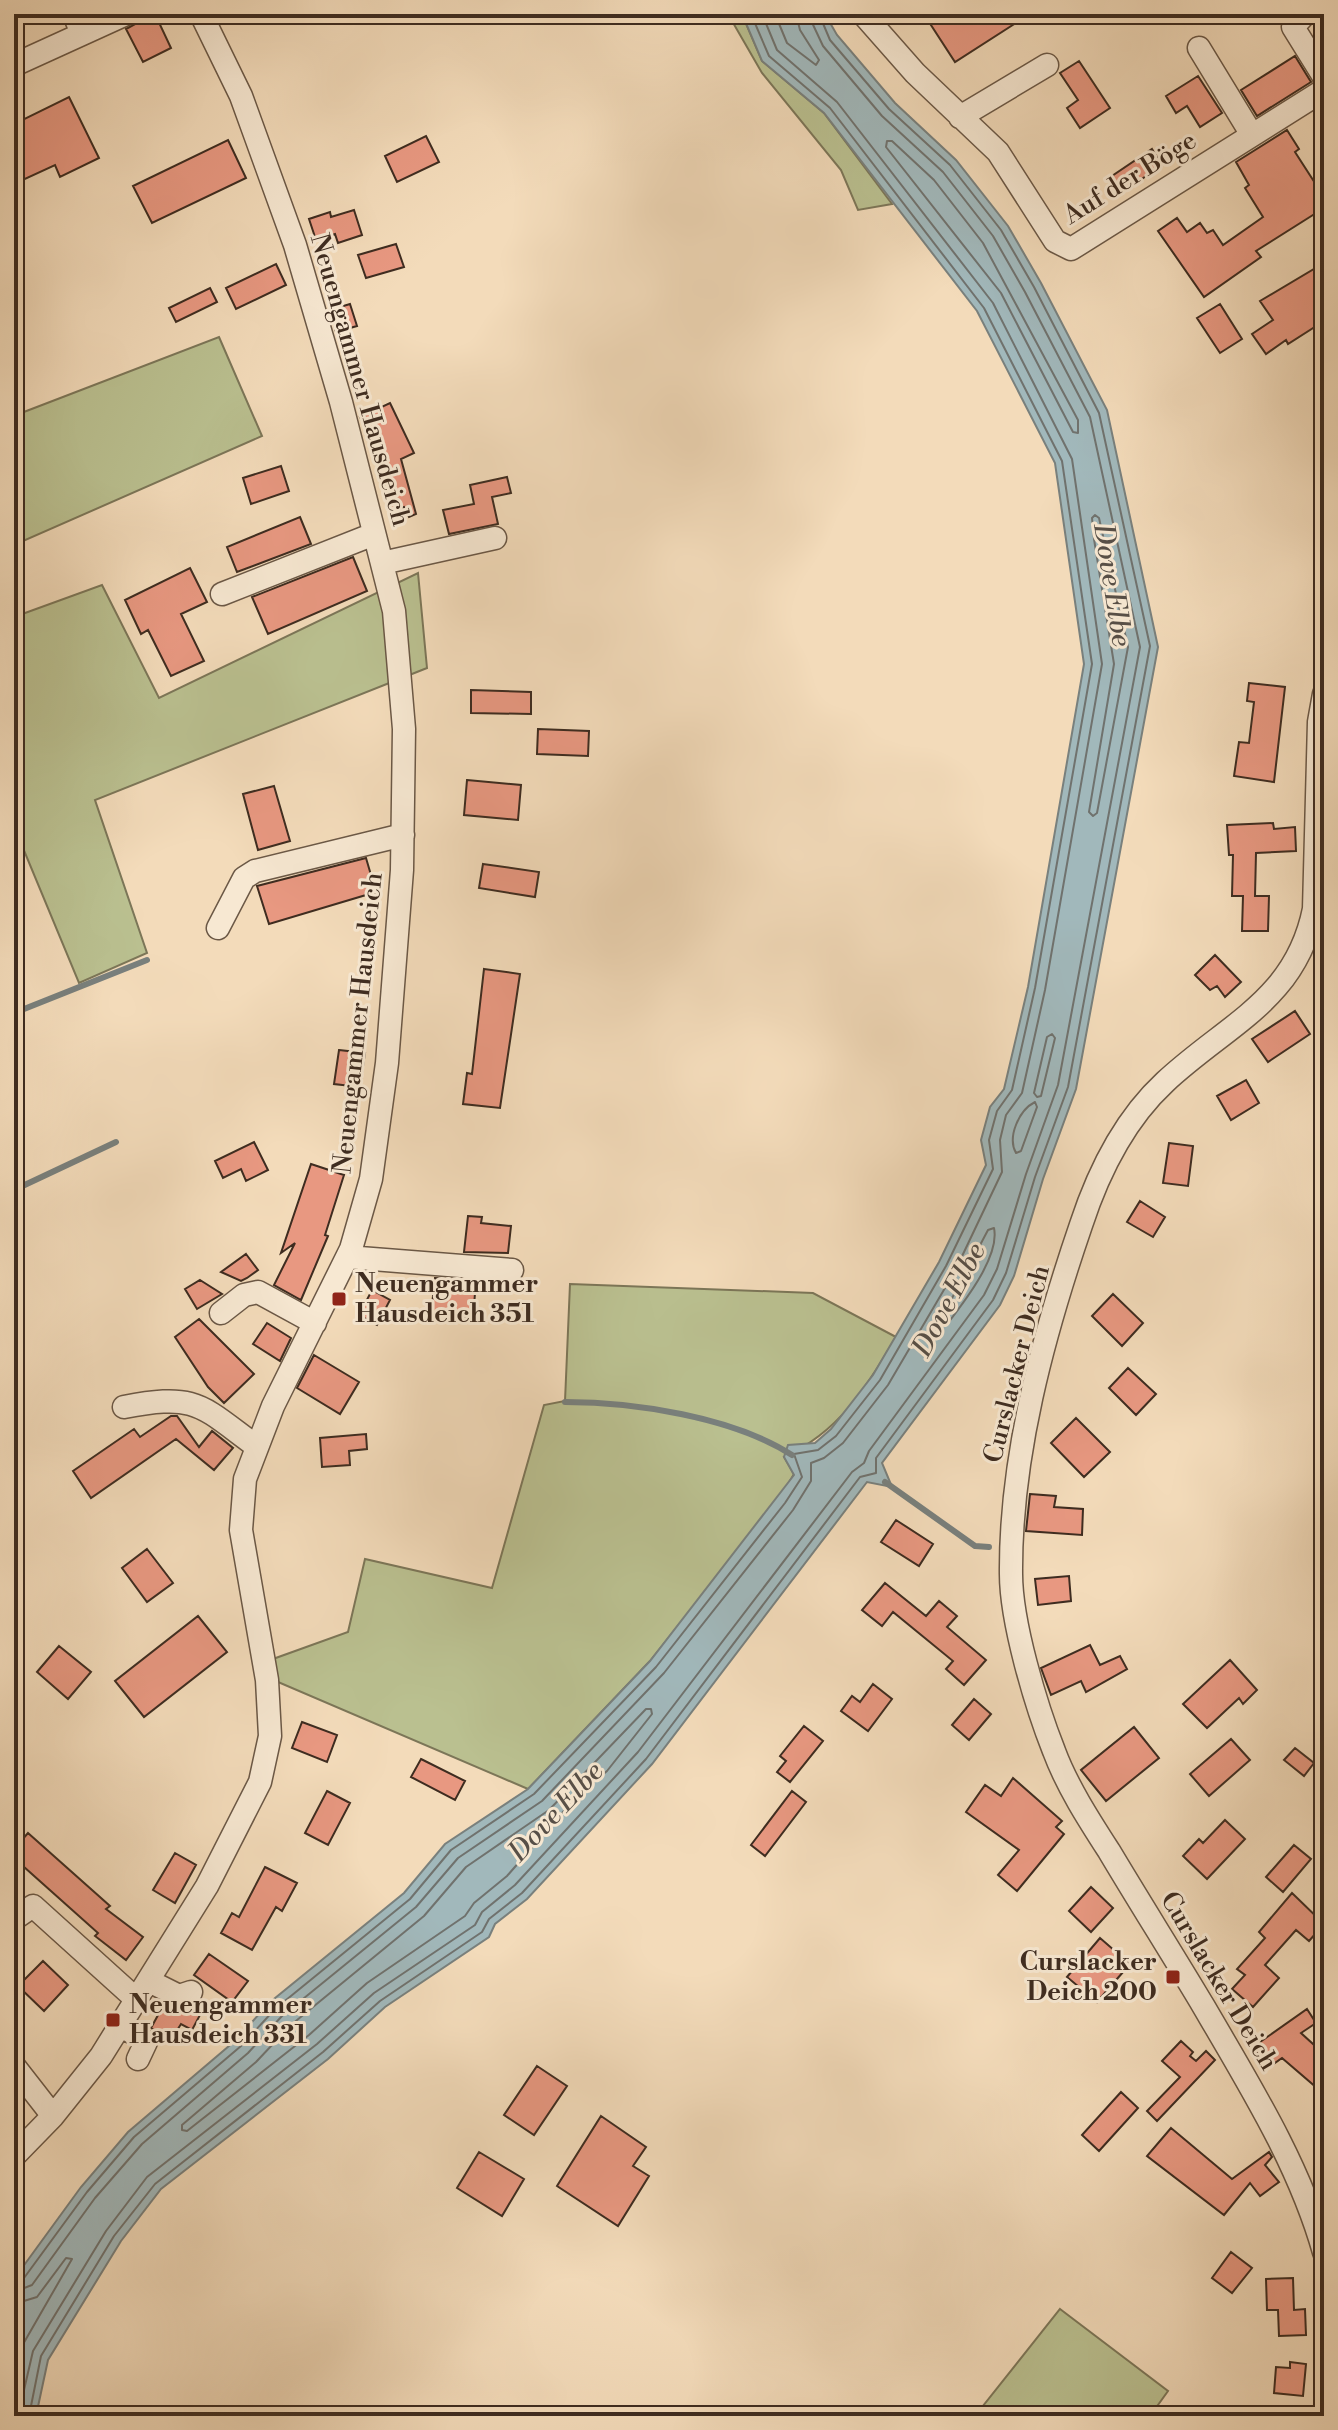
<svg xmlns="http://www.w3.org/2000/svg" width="1338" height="2430" viewBox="0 0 1338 2430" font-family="'Libre Bodoni',serif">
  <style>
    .green { fill: #bac090; stroke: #7c7658; stroke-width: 2 }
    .water { fill: #a1b8bb; stroke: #79807d; stroke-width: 2 }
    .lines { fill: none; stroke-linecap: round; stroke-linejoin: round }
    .shore { stroke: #70726e; stroke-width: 2 }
    .stream { stroke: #79807d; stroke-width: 6 }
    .building { fill: #e89881; stroke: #3e2c20; stroke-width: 2 }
    .minor-casing { stroke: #6b5846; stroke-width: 25 }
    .minor { stroke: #f7e8d2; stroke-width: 22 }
    .poi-dot { fill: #8f2418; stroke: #f7e8d2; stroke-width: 3 }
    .labels { text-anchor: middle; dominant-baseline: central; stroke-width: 6; stroke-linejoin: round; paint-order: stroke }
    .street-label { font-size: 26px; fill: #3e2c20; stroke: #f7e8d2 }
    .poi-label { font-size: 26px; font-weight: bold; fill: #3e2c20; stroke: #f7e8d2; text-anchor: start }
    .water-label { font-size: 28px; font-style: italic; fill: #574f47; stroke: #f7e8d2 }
  </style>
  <rect width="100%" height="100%" fill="#f3dbba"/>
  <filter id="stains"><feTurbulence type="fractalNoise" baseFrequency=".0025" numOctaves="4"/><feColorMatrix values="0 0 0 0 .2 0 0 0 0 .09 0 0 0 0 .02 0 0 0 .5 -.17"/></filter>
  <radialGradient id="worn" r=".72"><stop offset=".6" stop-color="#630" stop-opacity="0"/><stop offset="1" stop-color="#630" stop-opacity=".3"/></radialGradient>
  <path class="green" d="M728 14H742L762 61 824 113 892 204 858 210 841 170 762 73Z
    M219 337 262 436 14 545V413L16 415Z
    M418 573 427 668 95 800 147 953 79 983 18 836 14 837V617L102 585 159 698Z
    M570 1284 813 1293 896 1337C865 1389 840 1431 784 1457L794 1474 779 1499 650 1661 528 1789 278 1682 273 1659 348 1632 365 1559 492 1588 544 1405 565 1401Z
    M1060 2309 1168 2391 1150 2416H975Z"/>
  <path class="water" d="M742 14H825L837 35 895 103 956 160 1008 226 1041 283 1107 410 1158 647 1076 1089 1043 1179 1014 1276 1000 1305 882 1463 892 1487 867 1482 652 1764 527 1899 495 1924 489 1937 385 2007 328 2059 161 2189 121 2241 48 2360 36 2416H14V2279L81 2187 128 2132 236 2040 269 2003 404 1893 445 1844 528 1789 650 1661 794 1475 784 1457 788 1445 815 1443 831 1429 873 1375 939 1262 986 1165 981 1140 990 1107 1004 1089 1028 987 1084 664 1055 463 977 311 824 113 762 61Z"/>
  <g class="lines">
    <path class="shore" d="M775 14 787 43 816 65 819 60 800 30 796 14
      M887 141H892L934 180 983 243 1078 420V433L1073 432 1001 293 886 147Z
      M1095 515 1099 518 1128 647 1097 813 1093 816 1089 812 1114 664 1094 539 1092 518Z
      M1052 1034 1055 1038 1041 1096 1037 1097 1034 1093 1047 1037Z
      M1035 1102 1037 1107 1021 1151 1016 1153C1007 1137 1019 1110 1035 1102Z
      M994 1228C1000 1256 965 1301 948 1323L943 1324 941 1319 988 1230Z
      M646 1709H651L652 1714 607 1771 577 1796 507 1876 474 1903 465 1916 367 1983 309 2035 187 2131 182 2130V2125L256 2062 291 2025 424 1916 466 1867 549 1810Z
      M14 2282 24 2278 87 2192 134 2137 241 2046 275 2009 410 1899 451 1850 534 1794 656 1667 785 1503 802 1477 794 1454 818 1450 836 1436 880 1380 946 1266 993 1169 989 1140 997 1111 1012 1090 1035 988 1092 664 1062 461 984 308 830 108 769 56 751 14
      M14 2292 32 2285 95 2198 142 2144 248 2053 282 2016 416 1907 458 1858 542 1801 664 1673 793 1510 811 1481V1463L824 1458 843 1443 888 1385 955 1271 1002 1172 1000 1140 1006 1115 1022 1093 1045 990 1102 664 1072 459 993 303 837 102 777 50 762 14
      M14 2304 37 2297 66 2258 72 2259 22 2346 14 2376
      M18 2416 33 2351 106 2231 147 2177 317 2044 374 1993 475 1925 482 1912 515 1885 638 1752 852 1472 864 1463 869 1451 984 1295 997 1269 1026 1174 1058 1085 1140 647 1090 417 1025 292 993 236 943 172 882 116 823 46 808 14
      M29 2416 41 2356 114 2236 155 2184 323 2052 380 2001 482 1932 489 1919 522 1893 646 1759 860 1477 876 1473V1458L993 1300 1006 1273 1035 1177 1068 1087 1150 646 1099 413 1034 287 1001 230 950 165 889 109 830 40 819 14"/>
    <path class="stream" d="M14 1013 147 960
      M14 1190 116 1142
      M565 1402C634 1402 733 1417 792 1455
      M885 1482 975 1546 989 1547"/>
  </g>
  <path class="building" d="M140 14H155L171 48 143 62 126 29 137 23Z
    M940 14H1030L955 62 929 22Z
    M1295 56 1311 82 1257 116 1241 90Z
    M1079 61 1110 108 1080 128 1067 108 1078 100 1060 73Z
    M1198 76 1222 113 1200 127 1187 106 1176 113 1166 96Z
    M69 97 99 158 60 177 55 165 14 184V124Z
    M1287 130 1299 149 1295 152 1324 197V208L1256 251 1261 257 1204 297 1158 231 1177 218 1187 232 1200 223 1207 233 1213 230 1223 245 1263 217 1245 188 1249 185 1236 162Z
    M426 136 439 162 397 182 385 156Z
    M228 140 246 178 152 223 133 186Z
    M1152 149 1162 165 1120 194 1109 178Z
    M354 210 362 235 338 243 335 234 316 240 309 219 330 212 331 217Z
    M396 244 404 267 366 278 358 255Z
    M1324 263V321L1288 344 1286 340 1266 354 1252 334 1273 320 1260 301Z
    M276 264 286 285 236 309 226 288Z
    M210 288 217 302 176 322 169 308Z
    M350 304 357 326 336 332 330 310Z
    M1220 304 1242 339 1220 353 1197 318Z
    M390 403 414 453 401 459 416 514 409 517 404 507 391 510 383 480 390 478 360 417Z
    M281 466 289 491 251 504 243 478Z
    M507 477 511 493 492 497 498 524 449 534 443 510 474 504 470 485Z
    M300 517 311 544 237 572 227 547Z
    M353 557 367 591 268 634 252 597Z
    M190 568 207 602 181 614 204 661 171 676 148 630 141 634 125 600Z
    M1249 683 1285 687 1274 782 1234 776 1239 742 1249 743 1254 702 1247 701Z
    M471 690 531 692V714L471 713Z
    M538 729 589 731 588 756 537 754Z
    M467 780 521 785 518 820 464 815Z
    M274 786 290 841 258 850 243 794Z
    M1273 823 1274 829 1295 827 1296 851 1256 853 1255 896H1269L1268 931H1242L1243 896H1232L1233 855H1229L1227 825Z
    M366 858 376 892 269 924 257 886Z
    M483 864 539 872 535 897 479 888Z
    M1215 955 1241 982 1225 997 1217 986 1210 990 1195 975Z
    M484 969 520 974 500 1108 463 1104 467 1073 472 1074Z
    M1295 1011 1310 1034 1268 1062 1252 1039Z
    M339 1050 365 1053 360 1087 334 1084Z
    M1246 1080 1259 1103 1231 1120 1217 1096Z
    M254 1142 268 1170 246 1181 241 1169 223 1178 215 1161Z
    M1169 1143 1193 1146 1188 1186 1163 1183Z
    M311 1164 344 1175 325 1235 328 1236 301 1300 274 1285 295 1243 281 1253Z
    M1140 1201 1165 1217 1153 1237 1127 1222Z
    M468 1216 482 1217 481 1223 511 1226 508 1253 464 1252Z
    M246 1254 258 1270 247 1278 241 1281 221 1272Z
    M435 1278 476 1281 473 1318 431 1314Z
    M200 1280 222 1294 197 1309 185 1289Z
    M372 1290 390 1300 377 1325 359 1315Z
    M1113 1294 1143 1323 1122 1346 1092 1316Z
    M199 1319 254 1374 224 1403 208 1387 175 1337Z
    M267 1323 291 1338 280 1361 253 1344Z
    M314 1355 359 1382 340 1414 297 1388Z
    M1128 1368 1156 1394 1136 1415 1109 1388Z
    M171 1416H177L199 1447 212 1431 233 1448 214 1470 176 1439 91 1498 73 1471 134 1429 140 1437Z
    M1076 1418 1110 1452 1084 1477 1051 1443Z
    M366 1434 367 1449 349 1451 350 1465 322 1467 320 1438Z
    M1030 1494 1056 1496 1054 1507 1083 1509 1082 1535 1026 1531Z
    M896 1520 933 1544 919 1566 881 1542Z
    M147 1549 173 1583 147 1602 122 1568Z
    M1069 1576 1071 1601 1038 1605 1035 1579Z
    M885 1583 926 1616 939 1601 957 1616 947 1627 986 1660 964 1685 946 1669 953 1661 893 1612 882 1626 862 1610Z
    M198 1616 227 1652 144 1717 115 1681Z
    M1090 1645 1100 1665 1120 1656 1127 1669 1086 1692 1081 1681 1051 1695 1041 1668Z
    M59 1646 91 1672 68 1699 37 1672Z
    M1230 1660 1257 1690 1243 1704 1239 1698 1207 1728 1183 1704Z
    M873 1684 892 1699 868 1731 841 1711 852 1696 860 1702Z
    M974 1699 991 1714 969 1740 952 1725Z
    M302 1722 337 1735 327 1762 292 1748Z
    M804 1726 823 1741 790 1782 777 1772 786 1761 780 1756Z
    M1134 1727 1159 1758 1106 1801 1081 1770Z
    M1231 1739 1250 1760 1209 1796 1190 1774Z
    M1295 1748 1314 1763 1304 1776 1284 1760Z
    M421 1759 465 1781 455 1800 411 1777Z
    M1013 1778 1062 1821 1056 1827 1064 1834 1017 1891 998 1875 1019 1850 966 1812 985 1785 1001 1796Z
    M327 1791 350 1803 328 1845 305 1833Z
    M792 1791 806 1802 765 1856 751 1845Z
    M1225 1820 1245 1839 1207 1879 1183 1856 1199 1839 1203 1843Z
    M28 1833 110 1906 106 1909 143 1937 126 1960 95 1936 98 1933 14 1858V1849Z
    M1294 1845 1311 1859 1283 1892 1266 1877Z
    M175 1853 196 1865 175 1903 153 1890Z
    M265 1867 297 1883 282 1911 276 1907 252 1950 221 1933 232 1913 239 1917Z
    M1091 1887 1113 1908 1091 1932 1069 1911Z
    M1292 1893 1324 1924 1309 1941 1296 1930 1265 1965 1279 1978 1253 2007 1232 1989 1245 1975 1237 1969 1265 1938 1259 1932Z
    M1100 1938 1130 1964 1097 2002 1067 1977Z
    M209 1954 248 1981 232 2002 194 1975Z
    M43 1961 68 1985 44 2011 18 1986Z
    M164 2004 174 2009 188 2008 200 2015 192 2030 181 2024 171 2040 151 2028Z
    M1307 2009 1316 2023 1301 2033 1324 2054V2080L1317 2088 1282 2058 1268 2068 1253 2047Z
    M1181 2041 1193 2052 1190 2056 1196 2061 1206 2051 1215 2060 1157 2121 1147 2111 1180 2077 1162 2061Z
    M537 2066 567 2086 534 2135 504 2115Z
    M1121 2092 1138 2108 1099 2151 1082 2135Z
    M601 2116 646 2147 633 2166 649 2176 618 2226 557 2186Z
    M1171 2128 1232 2179 1269 2152 1272 2157 1265 2165 1279 2182 1260 2196 1250 2183 1224 2215 1147 2156Z
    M479 2152 524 2179 502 2216 457 2188Z
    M1231 2252 1252 2268 1232 2293 1212 2278Z
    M1293 2278 1294 2310 1305 2309 1306 2335 1279 2336 1278 2310H1267L1266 2279Z
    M1290 2362 1306 2364 1303 2396 1274 2393 1276 2367 1290 2368Z"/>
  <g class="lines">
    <defs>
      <path id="minor" d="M74 14 82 34
        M863 14 915 73 998 152 1055 241 1071 249 1324 90
        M1305 14 1293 27 1324 77
        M1199 48 1252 135
        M14 65 126 14
        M960 117 1047 65
        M382 563 495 538
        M222 594 374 534
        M1324 694 1319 722 1314 909C1296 1000 1227 1024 1165 1082 1124 1120 1098 1173 1081 1225 1043 1336 1010 1457 1011 1574 1011 1622 1036 1706 1054 1751 1067 1786 1089 1820 1109 1851 1140 1903 1173 1955 1204 2007 1250 2086 1299 2164 1324 2252
        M218 928 244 878 255 871 403 835
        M347 1257 512 1270
        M221 1313 244 1295 258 1292 315 1323
        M124 1407C197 1393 200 1405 256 1446
        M14 1919 33 1906 137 2000
        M149 1981 179 1996 191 1992
        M121 2025 146 2042 138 2059
        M14 2066 53 2116
        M14 2156 53 2116 101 2056 207 1886 260 1782 270 1736 267 1680 241 1530 245 1479 273 1406 351 1249 371 1179 387 1063 402 870 404 729 394 611 341 402 295 245 241 96 201 14"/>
    </defs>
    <use href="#minor" class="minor-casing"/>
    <use href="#minor" class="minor"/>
  </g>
  <g class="poi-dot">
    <rect x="331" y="1291" width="16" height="16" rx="4"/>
    <rect x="1165" y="1969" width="16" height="16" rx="4"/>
    <rect x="105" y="2012" width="16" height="16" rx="4"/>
  </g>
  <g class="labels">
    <g class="street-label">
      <text transform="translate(1130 178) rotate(-32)">Auf der Böge</text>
      <text transform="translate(360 380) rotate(74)">Neuengammer Hausdeich</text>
      <text transform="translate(358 1023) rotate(-84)">Neuengammer Hausdeich</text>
      <text transform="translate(1017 1364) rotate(-76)">Curslacker Deich</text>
      <text transform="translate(1219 1981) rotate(59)">Curslacker Deich</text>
    </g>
    <g class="poi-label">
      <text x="355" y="1284">Neuengammer<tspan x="355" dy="30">Hausdeich 351</tspan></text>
      <text x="1157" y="1962" text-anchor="end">Curslacker<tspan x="1157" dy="30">Deich 200</tspan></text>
      <text x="129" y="2005">Neuengammer<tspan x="129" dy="30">Hausdeich 331</tspan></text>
    </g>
    <g class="water-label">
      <text transform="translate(1112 585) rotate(81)">Dove Elbe</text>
      <text transform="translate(949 1300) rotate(-62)">Dove Elbe</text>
      <text transform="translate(556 1812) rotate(-47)">Dove Elbe</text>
    </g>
  </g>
  <rect width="1338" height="2430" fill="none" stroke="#f3dbba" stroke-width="48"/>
  <rect x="16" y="16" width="1306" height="2398" fill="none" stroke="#3e2c20" stroke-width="4"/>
  <rect x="24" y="24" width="1290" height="2382" fill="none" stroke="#3e2c20" stroke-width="2"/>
  <rect width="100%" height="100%" filter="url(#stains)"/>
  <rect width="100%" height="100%" fill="url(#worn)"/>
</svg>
